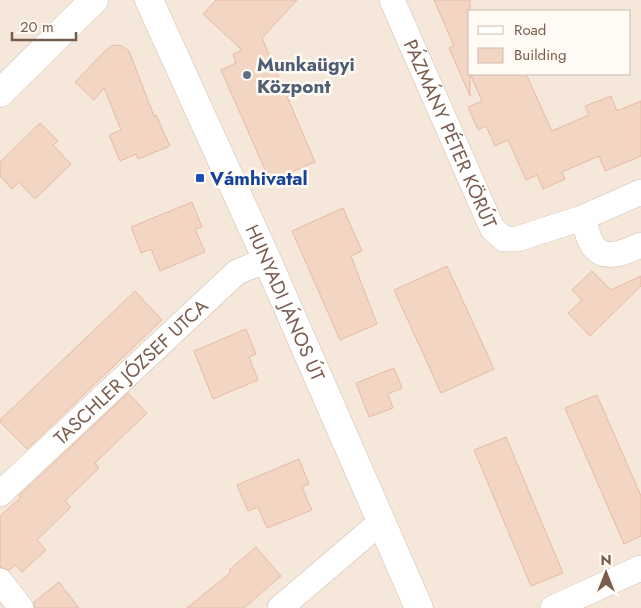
<svg xmlns="http://www.w3.org/2000/svg" width="641" height="608" viewBox="0 0 641 608" font-family="Jost,sans-serif">
  <style>
    .residential { fill: #f5e8da; fill-rule: evenodd }
    .building { fill: #f3d5c3; stroke: #e6bba3 }
    .lines { fill: none; stroke-linecap: round; stroke-linejoin: round }
    .minor-casing { stroke: #d1beb0; stroke-width: 26 }
    .tertiary-casing { stroke: #d1beb0; stroke-width: 29 }
    .minor { stroke: #fff; stroke-width: 25 }
    .tertiary { stroke: #fff; stroke-width: 28 }
    .service-dot { fill: #5c6f8a; stroke: #fffaf3; stroke-width: 2 }
    .transit-dot { fill: #1a4fb4; stroke: #fffaf3; stroke-width: 2 }
    .labels { text-anchor: middle; dominant-baseline: central; stroke-width: 5; stroke-linejoin: round; paint-order: stroke }
    .service-label { font-size: 19px; font-weight: bold; fill: #4e5e75; stroke: #fffaf3; text-anchor: start }
    .street-label { font-size: 19px; fill: #7a5c4d; stroke: #fffaf3 }
    .transit-label { font-size: 19px; font-weight: bold; fill: #164399; stroke: #fffaf3; text-anchor: start }
  </style>
  <rect width="100%" height="100%" fill="#fdf6ec"/>
  <path class="residential" d="M0 0H641V608H0ZM470 11H630V74H470Z"/>
  <path class="building" d="M216 0H297L262 38 315 162 270 181 221 70 236 63 233 54 242 50 203 14Z
    M434 0H470V74H526L552 131 589 115 585 106 611 96 617 111 641 101V156L605 171 599 156 562 172 565 179 543 189 537 175 526 180 508 140 495 146 486 126 478 130 468 107 482 101 470 74V96L449 48 454 46Z
    M117 45 122 46 129 51 154 116 156 115 170 146 138 159 136 154 120 161 109 135 121 130 104 88 94 100 75 82 107 49 111 46Z
    M40 123 58 141 53 145 71 164 35 199 19 182 12 189 0 176V162Z
    M192 202 202 227 195 229 205 252 160 271 151 249 141 253 131 227Z
    M343 208 362 251 351 256 377 324 340 340 292 231Z
    M447 266 494 369 441 393 394 290Z
    M592 271 611 290 641 276V286L590 336 568 313 582 300 572 290Z
    M135 291 162 320 27 449 0 422V420Z
    M246 329 256 354 249 357 258 380 213 399 194 351Z
    M394 368 402 388 388 394 393 408 369 417 356 383Z
    M128 393 147 413 95 463 99 468 65 501 71 507 37 540 46 550 22 572 15 565 9 570 0 567V516L21 497 19 496Z
    M597 395 641 496V536L624 544 565 408Z
    M506 437 563 573 531 586 474 450Z
    M299 459 309 484 302 487 312 510 267 528 258 507 248 511 237 485Z
    M256 547 281 576 244 608H187L231 572 229 570Z
    M59 582 79 608H35L34 602Z"/>
  <g class="lines">
    <defs>
      <g id="minor">
        <path id="s1" d="M392 0 492 228 504 239H517L582 218 641 192"/>
        <path d="M582 218C586 226 588 240 594 247 606 262 627 251 641 245"/>
        <path id="s2" d="M0 494 237 272 267 260"/>
        <path d="M0 581 21 608"/>
        <path d="M280 608 382 521"/>
        <path d="M553 608 641 568"/>
      </g>
      <g id="tertiary">
        <path id="s3" d="M149 0 267 260 419 608"/>
        <path d="M0 93 94 0"/>
      </g>
    </defs>
    <use href="#minor" class="minor-casing"/>
    <use href="#tertiary" class="tertiary-casing"/>
    <use href="#minor" class="minor"/>
    <use href="#tertiary" class="tertiary"/>
  </g>
  <circle class="service-dot" cx="247" cy="75" r="5"/>
  <rect class="transit-dot" x="195" y="173" width="10" height="10" rx="2.5"/>
  <g class="labels">
    <g class="service-label">
      <text x="257" y="64">Munkaügyi<tspan x="257" dy="22">Központ</tspan></text>
    </g>
    <g class="street-label">
      <text stroke="none"><textPath href="#s1" startOffset="146">PÁZMÁNY PÉTER KÖRÚT</textPath></text>
      <text stroke="none"><textPath href="#s3" startOffset="332">HUNYADI JÁNOS ÚT</textPath></text>
      <text stroke="none"><textPath href="#s2" startOffset="179">TASCHLER JÓZSEF UTCA</textPath></text>
    </g>
    <g class="transit-label">
      <text x="210" y="178">Vámhivatal</text>
    </g>
  </g>
  <rect x="468" y="10" width="162" height="65" fill="#fffaf3" stroke="#cabbb1"/>
  <rect x="478" y="26" width="25" height="8" fill="#ffffff" stroke="#cabbb1"/>
  <text x="514" y="35" font-size="15" fill="#7a5c4d">Road</text>
  <rect x="478" y="48" width="25" height="15" fill="#f3d5c3" stroke="#cabbb1"/>
  <text x="514" y="60" font-size="15" fill="#7a5c4d">Building</text>
  <g transform="translate(606 573)" stroke="#fffaf3" stroke-width="4" paint-order="stroke">
  <path d="M0-4L9 19L0 12L-9 19Z" fill="#7a5c4d"/>
  <text y="-8" font-size="14" font-weight="bold" text-anchor="middle" fill="#7a5c4d">N</text>
  </g>
  <path d="M12 32v8h64v-8" fill="none" stroke="#7a5c4d" stroke-width="2.5"/>
  <text x="20" y="32" font-size="15" fill="#7a5c4d" stroke="#fffaf3" stroke-width="4" paint-order="stroke">20 m</text>
</svg>
